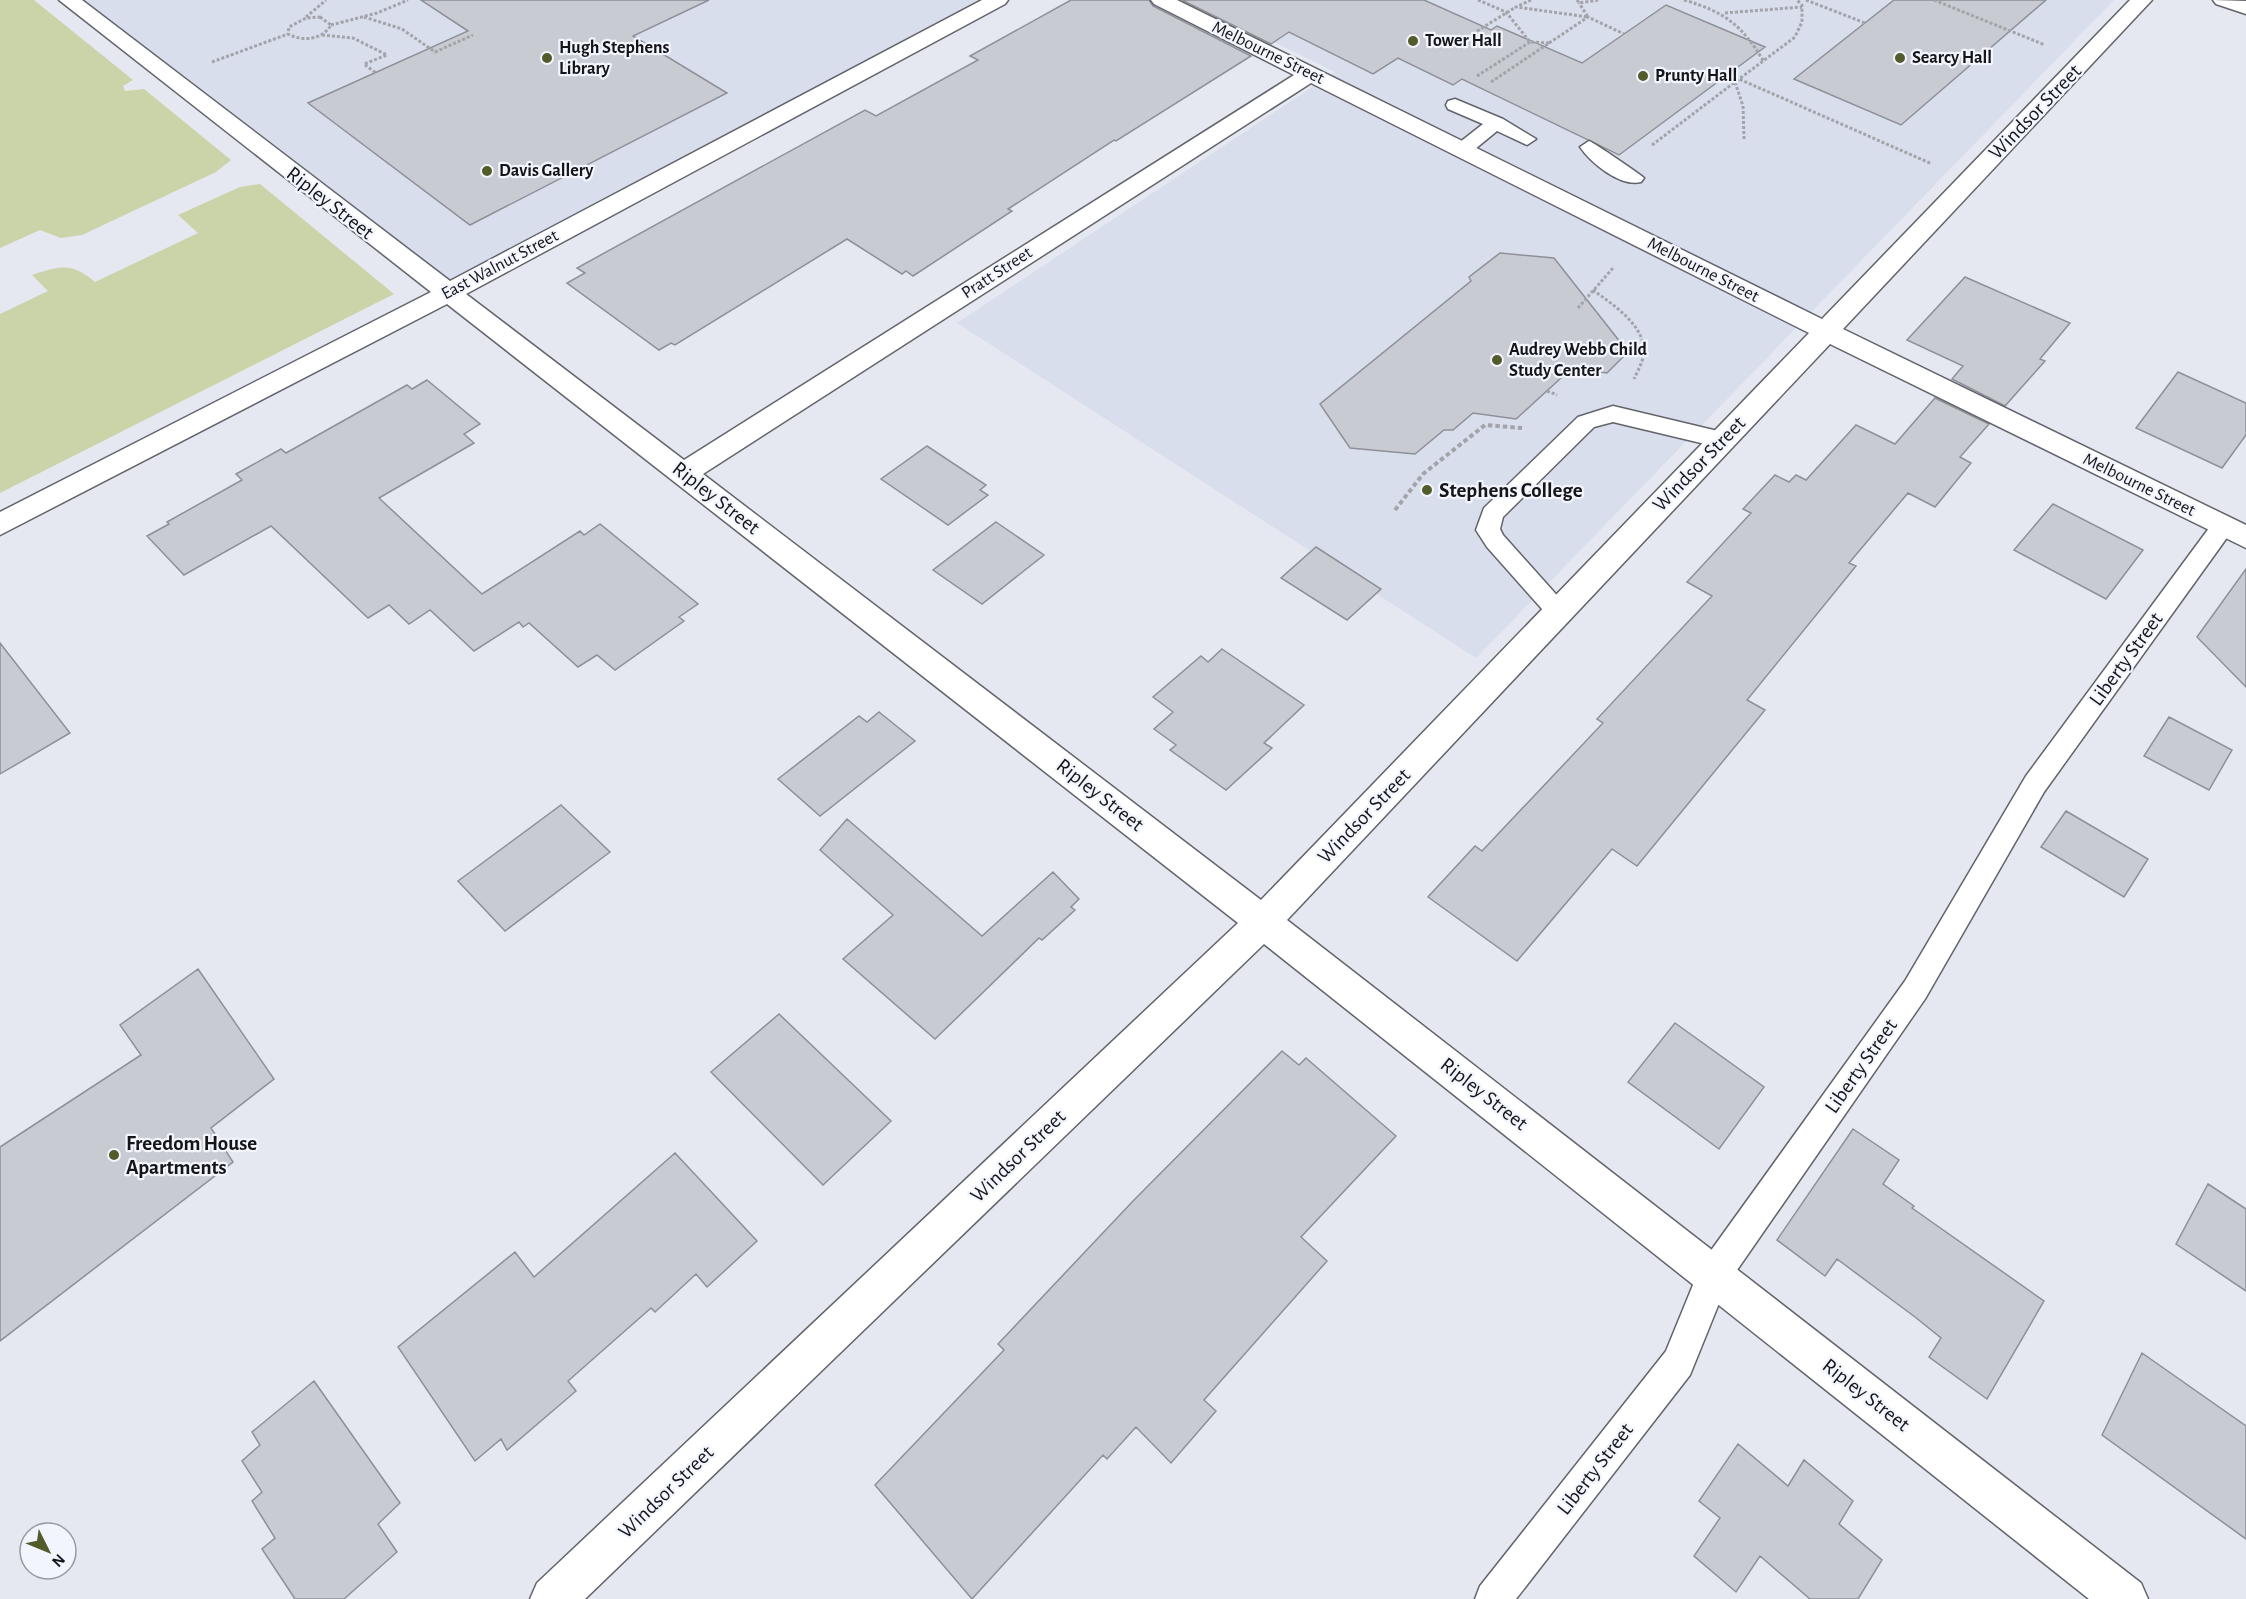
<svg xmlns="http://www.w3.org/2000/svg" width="2246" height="1599" viewBox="0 0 2246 1599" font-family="'Alegreya Sans',sans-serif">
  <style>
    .built { fill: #d9deed }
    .green { fill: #cbd4a9 }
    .building { fill: #c9cbd3; stroke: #8d9097; stroke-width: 1.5 }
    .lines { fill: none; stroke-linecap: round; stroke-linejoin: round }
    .lane-casing { stroke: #62646b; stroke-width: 3 }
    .street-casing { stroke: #62646b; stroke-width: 3 }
    .secondary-casing { stroke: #62646b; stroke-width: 3 }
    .path-far1 { stroke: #a2a4aa; stroke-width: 3; stroke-dasharray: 3 2; stroke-linecap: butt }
    .path { stroke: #a2a4aa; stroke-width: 4; stroke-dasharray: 4.5 3; stroke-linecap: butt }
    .lane { fill: #fff; fill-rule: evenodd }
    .street { fill: #fff; fill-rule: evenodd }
    .secondary { fill: #fff; fill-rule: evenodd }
    .poi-dot { fill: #535b2a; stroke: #f2f5fd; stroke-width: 2 }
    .labels { text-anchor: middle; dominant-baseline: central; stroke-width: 4.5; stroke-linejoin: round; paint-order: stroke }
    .far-poi-label { font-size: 18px; font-weight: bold; fill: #141518; stroke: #f2f5fd; text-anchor: start }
    .far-street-label { font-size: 18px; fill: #141518; stroke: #f2f5fd }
    .street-label { font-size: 21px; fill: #141518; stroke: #f2f5fd }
    .poi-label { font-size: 21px; font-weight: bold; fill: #141518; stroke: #f2f5fd; text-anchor: start }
  </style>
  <rect width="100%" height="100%" fill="#e5e8f0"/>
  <path class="built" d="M69 0H1009L451 295Z
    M1189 0H2114L1476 658 957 323 1335 72Z"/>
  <path class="green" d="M0 0H34L133 80 123 86 125 91 144 89 231 160 216 172 82 235 61 238 40 230 0 248Z
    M260 184 394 294 0 493V314L48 291 32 275C61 266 71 262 95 282L198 233 178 215 240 187Z"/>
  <path class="building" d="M421 0H709L633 36 727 93 470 225 308 103 468 31Z
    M1071 0H1149L1153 6 1251 56 1116 141 1114 140 1008 209 1012 211 913 276 906 271 902 274 847 239 675 345 671 343 659 350 567 283 585 273 577 268 865 110 876 116 978 60 970 56Z
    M1182 0H1424L1491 30 1497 26 1582 63 1666 5 1765 47 1619 155 1462 79 1453 85 1398 58 1373 74 1289 32 1271 44Z
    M1894 0H2046L1901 125 1794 79Z
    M1500 253 1554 258 1628 352 1607 373 1572 368 1516 419 1473 413 1453 430H1444L1415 454 1350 448 1320 404 1471 281 1469 277Z
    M1965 277 2070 323 2040 359 2045 361 2005 406 1952 379 1963 366 1907 340Z
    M2178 372 2246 403V435L2222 468 2136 428Z
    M427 380 480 424 464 434 474 443 379 498 482 594 580 531 584 535 600 524 698 604 679 617 684 621 615 670 597 655 578 667 529 623 523 627 519 622 474 651 430 610 409 624 389 605 368 618 271 526 184 575 147 536 169 524 167 522 242 480 236 474 281 449 286 453 407 385 412 389Z
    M1935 398 1989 424 1960 457 1971 463 1935 507 1908 493 1849 563 1856 566 1747 700 1765 710 1637 866 1612 849 1517 961 1428 897 1475 846 1482 851 1603 723 1597 719 1712 596 1687 582 1751 513 1743 509 1775 475 1789 482 1796 475 1806 480 1856 425 1895 444Z
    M927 446 986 485 980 490 988 495 948 525 881 479Z
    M2053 504 2143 550 2106 599 2014 550Z
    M996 522 1044 555 982 604 933 570Z
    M1316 547 1381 589 1347 620 1281 578Z
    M2246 569V687L2197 637Z
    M0 643 70 733 0 774Z
    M1222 649 1304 705 1264 743 1272 748 1226 790 1170 750 1176 745 1154 729 1173 712 1153 697 1201 656 1208 662Z
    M879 712 915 741 820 816 778 779 859 716 867 722Z
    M2169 717 2232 750 2209 790 2144 756Z
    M561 805 610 852 505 931 458 881Z
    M2066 811 2148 859 2124 897 2041 847Z
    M847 819 982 936 1053 872 1079 899 1071 907 1075 910 1042 940 1039 938 935 1039 843 959 893 915 820 850Z
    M198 969 274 1079 211 1128 233 1162 0 1341V1147L141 1055 120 1025Z
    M779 1014 891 1121 823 1185 711 1072Z
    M1675 1023 1764 1087 1719 1149 1628 1082Z
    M1282 1051 1299 1065 1306 1058 1396 1136 1301 1237 1327 1261 1204 1400 1216 1411 1171 1463 1136 1427 1107 1459 1103 1455 972 1599 875 1485 1004 1350 998 1344 1133 1201Z
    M1853 1129 1899 1160 1883 1184 1914 1206 1912 1208 2044 1301 1987 1399 1929 1357 1941 1338 1915 1317 1837 1259 1825 1276 1777 1240Z
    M675 1153 757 1241 707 1287 696 1274 655 1312 651 1308 568 1381 576 1391 507 1450 501 1439 475 1461 398 1347 515 1252 534 1277Z
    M2208 1184 2246 1209V1291L2176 1244Z
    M2142 1353 2246 1426V1539L2102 1435Z
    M314 1381 400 1503 378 1524 397 1552 344 1599H295L262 1549 275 1538 252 1501 262 1492 242 1461 260 1445 252 1432Z
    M1738 1444 1788 1486 1804 1460 1853 1501 1839 1524 1882 1560 1858 1599H1810L1760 1556 1736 1592 1694 1556 1720 1518 1699 1501Z"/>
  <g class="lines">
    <defs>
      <path id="lane" d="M1455 99 1503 119 1536 139 1527 145 1497 131 1469 154H1455L1453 150 1455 146 1483 124 1448 109 1446 105 1448 101Z
        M1589 141C1593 142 1641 175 1644 178L1641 182C1620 187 1591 163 1580 147Z
        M1613 406 1722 432 1730 434 1733 440 1730 446 1722 448 1613 422 1594 427 1503 517 1500 529 1503 535 1571 611 1568 618 1559 620 1550 618 1487 547 1476 530 1484 508 1578 417Z
        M2223 517 2231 520 2235 526 2231 532 2044 792 1925 999 1726 1286 1690 1375 1516 1599H1475L1480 1586 1666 1351 1702 1263 1905 981 2026 776 2215 520Z"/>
      <path id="street" d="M59 0H82L450 281 982 0H1008L1005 4 466 294 684 460 1294 75 1154 4 1151 0H1177L1822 319 2130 0H2152L1843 329 2246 525V548L1830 344 1287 920 2141 1583 2148 1599H2089L1264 944 585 1599H530L537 1583 1238 923 447 304 0 535V512L431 292ZM1311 83 1809 333 1261 900 703 474Z"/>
      <path id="secondary" d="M2213 0 2246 1V14L2216 4Z"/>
    </defs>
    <use href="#lane" class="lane-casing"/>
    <use href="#street" class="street-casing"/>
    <use href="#secondary" class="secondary-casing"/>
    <path class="path-far1" d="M1478 0 1506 12 1530 42 1551 43
      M1531 0 1516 7 1588 17 1579 3
      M1577 0 1579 3 1599 0
      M1684 0C1725 12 1742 25 1764 62
      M1806 0 1865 23
      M1934 0 2045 45
      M1725 13 1802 7
      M306 17 326 0
      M320 17 331 25C322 40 303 42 288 34L289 27 306 18Z
      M364 17 402 29 435 52 473 35
      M331 25 377 13 408 0
      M1477 31 1516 7
      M322 35 353 38 387 55 364 64 376 73
      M212 62 288 34
      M1477 76 1530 42
      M1491 82 1588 17 1624 34
      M1744 139 1743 106 1735 82 1795 37 1802 22V5L1797 0
      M1652 145 1739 79 1932 164
      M1593 290C1613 305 1649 327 1643 357 1642 364 1637 372 1634 379
      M1578 308 1613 268
      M1547 391 1557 395"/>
    <path class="path" d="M1395 510 1423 474 1485 425 1522 428"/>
    <use href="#lane" class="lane"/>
    <use href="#street" class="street"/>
    <use href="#secondary" class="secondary"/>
  </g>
  <g class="poi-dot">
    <circle cx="1413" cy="41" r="6"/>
    <circle cx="547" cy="58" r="6"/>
    <circle cx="1900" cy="58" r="6"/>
    <circle cx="1643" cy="76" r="6"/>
    <circle cx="487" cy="171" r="6"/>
    <circle cx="1497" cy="360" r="6"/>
    <circle cx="1427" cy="490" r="6"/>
    <circle cx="114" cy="1155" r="6"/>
  </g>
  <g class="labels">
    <g class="far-poi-label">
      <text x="1425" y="41">Tower Hall</text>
      <text x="559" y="48">Hugh Stephens<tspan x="559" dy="21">Library</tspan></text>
      <text x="1912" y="58">Searcy Hall</text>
      <text x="1655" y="76">Prunty Hall</text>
      <text x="499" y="171">Davis Gallery</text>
      <text x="1509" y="350">Audrey Webb Child<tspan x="1509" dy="21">Study Center</tspan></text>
    </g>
    <g class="far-street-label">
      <text transform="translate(1268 53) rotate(26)">Melbourne Street</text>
      <text transform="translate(500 265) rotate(-28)">East Walnut Street</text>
      <text transform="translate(1703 270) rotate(27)">Melbourne Street</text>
      <text transform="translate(997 273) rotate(-33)">Pratt Street</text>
      <text transform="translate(2139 485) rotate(26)">Melbourne Street</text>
    </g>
    <g class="street-label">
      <text transform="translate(2035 112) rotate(-46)">Windsor Street</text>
      <text transform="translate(330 203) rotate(38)">Ripley Street</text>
      <text transform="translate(1699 464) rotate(-46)">Windsor Street</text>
      <text transform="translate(716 498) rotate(38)">Ripley Street</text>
      <text transform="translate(2126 659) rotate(-54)">Liberty Street</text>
      <text transform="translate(1100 795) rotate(38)">Ripley Street</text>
      <text transform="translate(1364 816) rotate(-46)">Windsor Street</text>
      <text transform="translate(1861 1066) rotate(-55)">Liberty Street</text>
      <text transform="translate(1484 1094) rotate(38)">Ripley Street</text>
      <text transform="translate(1018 1156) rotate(-44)">Windsor Street</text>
      <text transform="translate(1866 1395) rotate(38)">Ripley Street</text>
      <text transform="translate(1595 1469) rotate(-52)">Liberty Street</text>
      <text transform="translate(666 1492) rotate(-44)">Windsor Street</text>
    </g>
    <g class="poi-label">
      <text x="1439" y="490">Stephens College</text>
      <text x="126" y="1143">Freedom House<tspan x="126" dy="24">Apartments</tspan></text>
    </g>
  </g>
  <g transform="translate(48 1551) rotate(133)"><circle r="28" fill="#f2f5fd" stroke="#999ba1" stroke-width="1.5"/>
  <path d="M0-4.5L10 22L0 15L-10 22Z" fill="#535b2a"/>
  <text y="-9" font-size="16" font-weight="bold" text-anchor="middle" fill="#141518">N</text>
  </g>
</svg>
